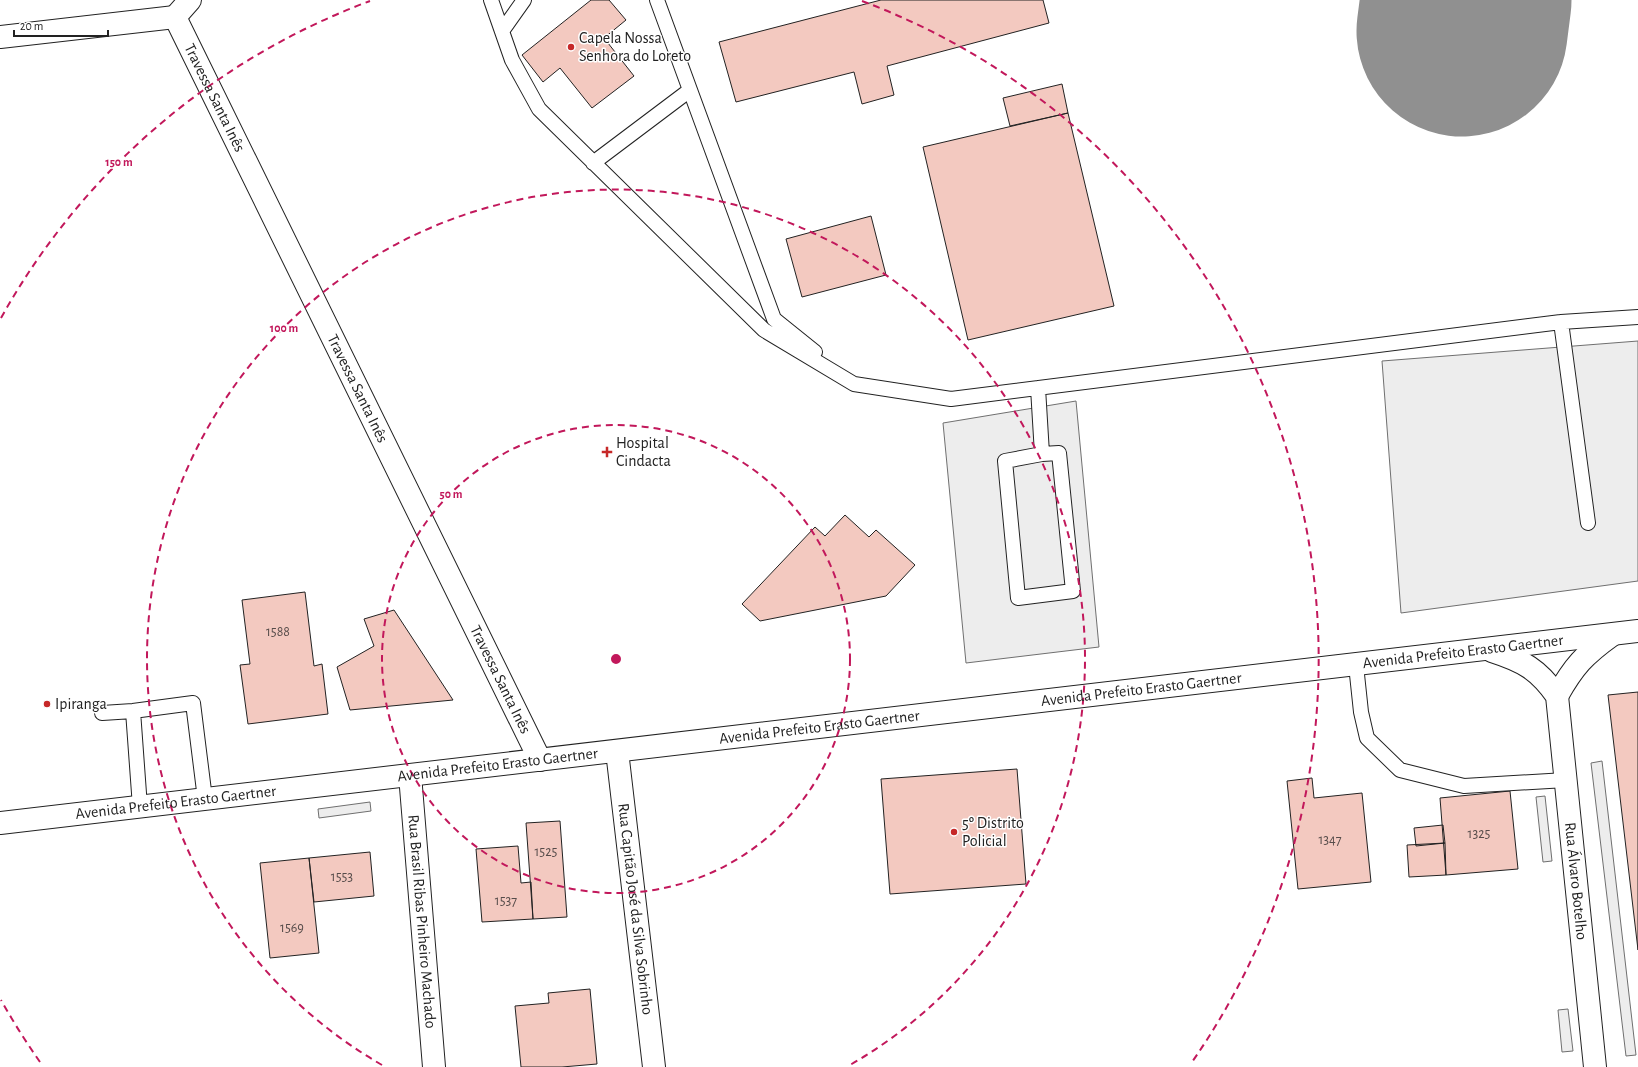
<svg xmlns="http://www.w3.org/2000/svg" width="1638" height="1067" viewBox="0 0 1638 1067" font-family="'Alegreya Sans',sans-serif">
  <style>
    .parking { fill: #ededed; stroke: #6f6f6f }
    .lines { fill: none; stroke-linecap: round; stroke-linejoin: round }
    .runway { stroke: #909090; stroke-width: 211 }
    .building { fill: #f3c9c0; stroke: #222 }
    .lane-casing { stroke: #222; stroke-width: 16 }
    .street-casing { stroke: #222; stroke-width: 24 }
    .secondary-casing { stroke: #222; stroke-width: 24 }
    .lane { stroke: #fff; stroke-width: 14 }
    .street { stroke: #fff; stroke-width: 22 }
    .secondary { stroke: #fff; stroke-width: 22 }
    .ring { fill: none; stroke: #c2185b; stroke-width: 2; stroke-dasharray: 7 5 }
    .poi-dot { fill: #c62828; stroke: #fff; stroke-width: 1.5 }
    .labels { text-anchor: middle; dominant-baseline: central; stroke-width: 3; stroke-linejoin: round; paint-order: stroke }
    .number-label { font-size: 14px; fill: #564c4a }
    .poi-label { font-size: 16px; fill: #222; stroke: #fff; text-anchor: start }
    .street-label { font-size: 16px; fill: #222; stroke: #fff }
    .centre { fill: #c2185b; stroke: #fff; stroke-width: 2 }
    .ring-label { font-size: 12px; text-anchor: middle; font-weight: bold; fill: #c2185b; stroke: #fff; stroke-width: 3; stroke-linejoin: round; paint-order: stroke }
  </style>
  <rect width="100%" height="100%" fill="#fff"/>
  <path class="parking" d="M1638 341V581L1401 613 1382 361Z
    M1076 401 1099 647 966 663 943 423Z
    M1602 761 1636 1055 1626 1056 1591 763Z
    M1545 796 1552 861 1543 862 1536 797Z
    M370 802 371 811 319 818 318 809Z
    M1568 1009 1573 1051 1562 1052 1558 1010Z"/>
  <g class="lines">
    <path class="runway" d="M1462 31 1466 0"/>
  </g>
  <path class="building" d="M591 0H609L626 20 604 38 634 76 592 108 560 68 543 82 522 55Z
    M881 0H1043L1049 23 887 66 894 95 862 104 854 72 736 102 719 42Z
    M1062 84 1068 113 1010 126 1003 98Z
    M1068 113 1114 306 968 340 923 147Z
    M871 216 886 275 802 297 786 239Z
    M845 515 869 537 876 530 915 565 886 596 760 621 742 604 815 527 825 536Z
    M305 592 314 666 322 664 328 714 248 724 240 665 250 664 242 600Z
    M394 610 453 700 350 710 337 667 374 646 364 619Z
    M1638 692V950L1608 695Z
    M1017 769 1026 884 890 894 881 779Z
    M1312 778 1314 798 1362 793 1371 882 1298 889 1287 781Z
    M1510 791 1518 869 1446 875 1440 798Z
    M560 821 567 917 533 919 526 823Z
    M1443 825 1445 843 1416 846 1414 828Z
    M1445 843 1446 875 1409 877 1407 845Z
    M518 846 521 883 531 882 533 919 482 922 476 849Z
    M370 852 374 896 314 902 309 858Z
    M309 858 319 953 270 958 260 863Z
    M590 989 597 1064 562 1067H521L515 1006 549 1003 548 993Z"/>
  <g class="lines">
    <defs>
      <path id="lane" d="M491 0 512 60 539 109 764 330 854 384 951 399 1561 322 1638 317
        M657 0 774 319 815 352
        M502 31 524 0
        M593 163 690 90
        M1561 322 1588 523
        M1038 388 1042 454
        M1059 453 1073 591 1018 598 1005 461 1042 454Z
        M1356 665 1361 712 1367 738 1400 770 1464 786 1566 780
        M133 711 140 807
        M102 713 133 711 193 703 205 799"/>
      <g id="street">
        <path id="s1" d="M175 17 540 760"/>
        <path d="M175 17 190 0"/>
        <path d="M0 37 175 17"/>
        <path id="s2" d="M617 751 654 1067"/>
        <path id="s3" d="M410 775 434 1067"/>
      </g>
      <g id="secondary">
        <path id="s4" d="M1492 651C1523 661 1538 669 1557 696L1595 1067"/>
        <path d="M1557 696C1574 666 1584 655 1612 635"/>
        <path id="s5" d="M0 823 1638 631"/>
      </g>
    </defs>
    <use href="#lane" class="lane-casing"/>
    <use href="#street" class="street-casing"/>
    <use href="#secondary" class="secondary-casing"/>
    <use href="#lane" class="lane"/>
    <use href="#street" class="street"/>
    <use href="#secondary" class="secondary"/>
  </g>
  <g class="ring">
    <circle cx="616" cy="659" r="234"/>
    <path d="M382 1065A469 469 0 1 1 850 1065"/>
    <path d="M40 1062A703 703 0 0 1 1 1000M1 318A703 703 0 0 1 370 1M862 1A703 703 0 0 1 1192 1062"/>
  </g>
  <g class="poi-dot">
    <circle cx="571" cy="47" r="4"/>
    <path d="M605 446h4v4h4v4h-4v4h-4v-4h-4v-4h4z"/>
    <circle cx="47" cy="704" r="4"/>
    <circle cx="954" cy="832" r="4"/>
  </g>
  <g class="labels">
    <g class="number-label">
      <text x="278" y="632">1588</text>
      <text x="1479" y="834">1325</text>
      <text x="1330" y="840">1347</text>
      <text x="546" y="852">1525</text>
      <text x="342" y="877">1553</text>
      <text x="506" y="901">1537</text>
      <text x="292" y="928">1569</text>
    </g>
    <g class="poi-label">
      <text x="579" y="38">Capela Nossa<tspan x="579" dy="18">Senhora do Loreto</tspan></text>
      <text x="616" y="443">Hospital<tspan x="616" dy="18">Cindacta</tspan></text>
      <text x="55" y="704">Ipiranga</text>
      <text x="962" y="823">5º Distrito<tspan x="962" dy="18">Policial</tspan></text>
    </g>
    <g class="street-label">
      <text stroke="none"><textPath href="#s1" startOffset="90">Travessa Santa Inês</textPath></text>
      <text stroke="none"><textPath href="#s1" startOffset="414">Travessa Santa Inês</textPath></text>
      <text stroke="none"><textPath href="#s5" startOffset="1473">Avenida Prefeito Erasto Gaertner</textPath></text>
      <text stroke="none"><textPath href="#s1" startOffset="738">Travessa Santa Inês</textPath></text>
      <text stroke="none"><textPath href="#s5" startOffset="1149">Avenida Prefeito Erasto Gaertner</textPath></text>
      <text stroke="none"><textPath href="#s5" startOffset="825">Avenida Prefeito Erasto Gaertner</textPath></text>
      <text stroke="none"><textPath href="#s5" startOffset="501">Avenida Prefeito Erasto Gaertner</textPath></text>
      <text stroke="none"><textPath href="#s5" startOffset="177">Avenida Prefeito Erasto Gaertner</textPath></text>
      <text stroke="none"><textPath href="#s4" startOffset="267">Rua Álvaro Botelho</textPath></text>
      <text stroke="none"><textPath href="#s2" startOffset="159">Rua Capitão José da Silva Sobrinho</textPath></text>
      <text stroke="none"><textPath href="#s3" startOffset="147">Rua Brasil Ribas Pinheiro Machado</textPath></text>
    </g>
  </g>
  <circle cx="616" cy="659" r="6" class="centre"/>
  <g class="ring-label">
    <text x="119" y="166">150 m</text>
    <text x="284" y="332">100 m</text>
    <text x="451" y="498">50 m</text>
  </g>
  <path d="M14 30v6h94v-6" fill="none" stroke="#222222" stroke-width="2"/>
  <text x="20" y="30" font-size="12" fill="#222222" stroke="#ffffff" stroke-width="3" paint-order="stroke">20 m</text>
</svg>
